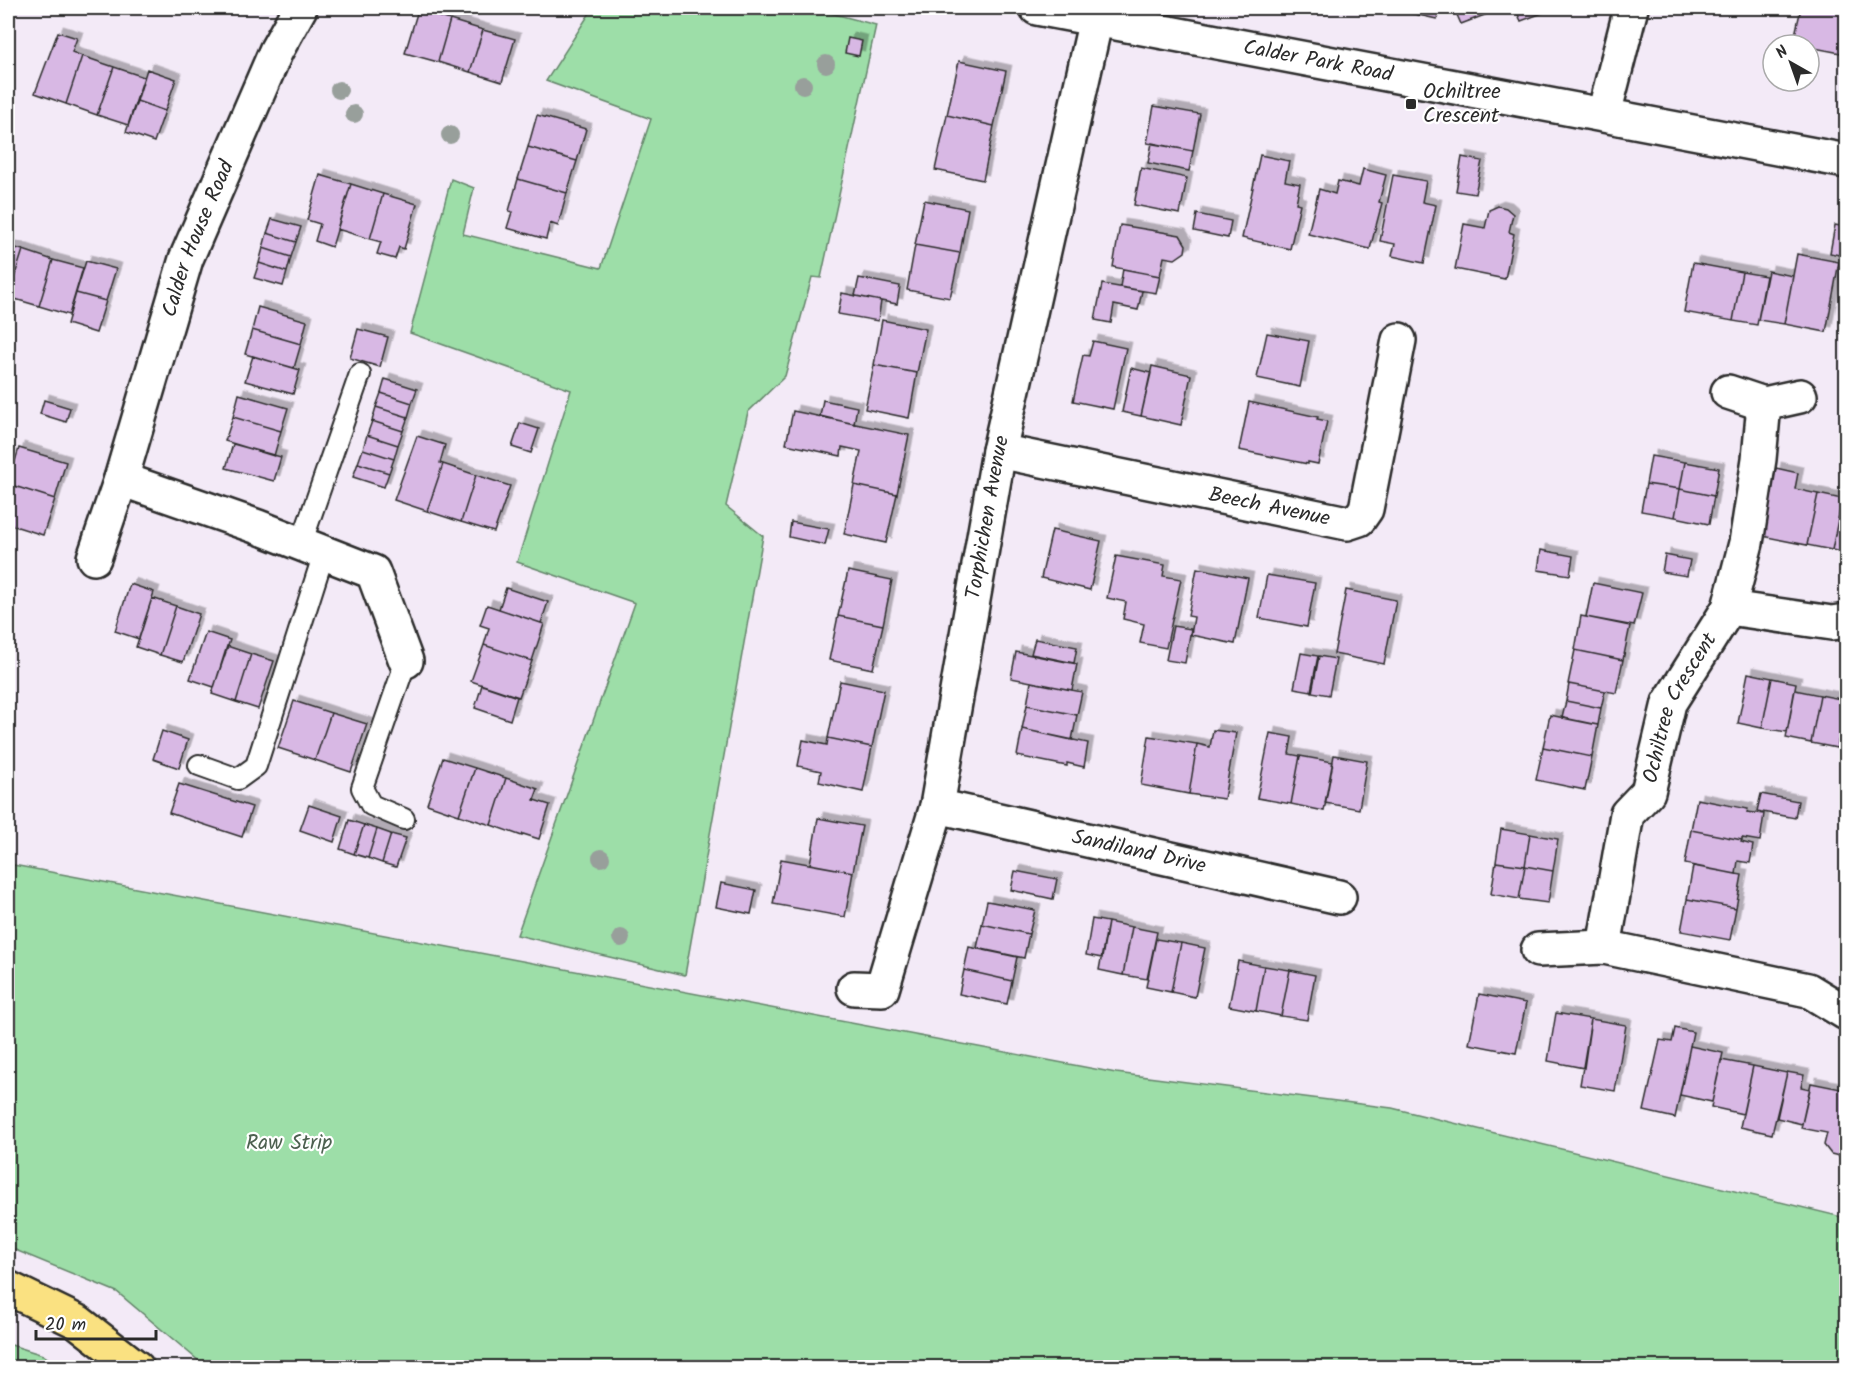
<svg xmlns="http://www.w3.org/2000/svg" width="1854" height="1375" viewBox="0 0 1854 1375" font-family="Kalam,sans-serif">
  <style>
    .green { fill: #9ddea8; stroke: #64846a; stroke-width: 1.5 }
    .building { fill: #d8b8e4; stroke: #2b2b2b; stroke-width: 1.5; filter: url(#shadow) }
    .lines { fill: none; stroke-linecap: round; stroke-linejoin: round }
    .service-casing { stroke: #2b2b2b; stroke-width: 24 }
    .minor-casing { stroke: #2b2b2b; stroke-width: 38 }
    .secondary-casing { stroke: #2b2b2b; stroke-width: 38 }
    .primary-casing { stroke: #2b2b2b; stroke-width: 38 }
    .service { stroke: #fff; stroke-width: 20 }
    .minor { stroke: #fff; stroke-width: 33 }
    .secondary { stroke: #fff; stroke-width: 33 }
    .primary { stroke: #fae181; stroke-width: 33 }
    .tree { fill: #989f9b }
    .poi-dot { fill: #2b2b2b; stroke: #fff; stroke-width: 2 }
    .labels { text-anchor: middle; dominant-baseline: central; stroke-width: 4.5; stroke-linejoin: round; paint-order: stroke }
    .street-label { font-size: 21px; fill: #2b2b2b; stroke: #fff }
    .poi-label { font-size: 21px; fill: #2b2b2b; stroke: #fff; text-anchor: start }
    .park-label { font-size: 21px; fill: #4d6150; stroke: #fff }
  </style>
  <defs>
    <filter id="shadow"><feDropShadow dx="5.5" dy="-5.5" stdDeviation="0" flood-color="#0004"/></filter>
  </defs>
  <rect width="100%" height="100%" fill="#f3eaf7"/>
  <filter id="ink" filterUnits="userSpaceOnUse"><feTurbulence type="fractalNoise" baseFrequency=".0167" numOctaves="2"/><feDisplacementMap in="SourceGraphic" scale="12" xChannelSelector="R" yChannelSelector="G"/><feConvolveMatrix kernelMatrix="1 2 1 2 8 2 1 2 1" color-interpolation-filters="sRGB"/></filter>
  <g filter="url(#ink)">
    <path class="green" d="M593 8H812L876 25 821 278 812 277 785 376 748 412 726 506 763 536 685 975 517 935 635 603 517 562 571 390 410 333 451 179 474 188 463 234 601 268 651 119 546 81Z
      M8 864 1116 1073 1392 1108 1846 1218V1367H206L117 1292 8 1247Z
      M8 1344 43 1355 60 1367H8Z"/>
    <path class="building" d="M1387 8H1439L1437 19Z
      M1454 8H1503L1461 24Z
      M1515 8H1552L1553 9 1521 21Z
      M1801 8H1846V54L1809 47V45L1793 44Z
      M418 10 450 20 438 62 405 53Z
      M450 20 483 30 470 72 438 62Z
      M483 30 515 39 502 82 470 72Z
      M58 32 77 38 72 52 82 56 66 104 35 93Z
      M848 38 862 41 859 56 845 53Z
      M82 56 114 67 97 115 66 104Z
      M959 61 1006 71 994 126 947 115Z
      M114 67 144 77 128 125 97 115Z
      M147 69 176 79 165 111 137 101Z
      M137 101 165 111 154 142 126 132Z
      M1154 106 1200 114 1193 151 1147 143Z
      M537 115 586 129 577 161 528 147Z
      M947 115 994 126 983 180 935 170Z
      M1152 143 1193 151 1189 171 1148 163Z
      M528 147 577 161 567 193 518 179Z
      M1260 155 1289 161 1285 181 1300 184 1296 203 1300 204 1290 249 1242 238Z
      M1462 157 1482 161 1475 194 1456 191Z
      M1141 168 1187 178 1180 214 1134 205Z
      M1363 169 1386 175 1379 202 1382 203 1370 249 1308 234 1319 189 1335 194 1338 181 1359 186Z
      M320 175 351 184 332 247 315 241 320 224 307 220Z
      M1393 175 1426 181 1422 202 1436 205 1424 263 1392 256 1395 244 1380 241Z
      M518 179 567 193 558 226 550 223 546 239 507 228 512 212 509 211Z
      M351 184 383 194 370 239 337 229Z
      M383 194 417 204 404 249 399 247 395 259 377 254 381 242 370 239Z
      M924 200 968 209 960 253 915 245Z
      M1498 206 1506 208 1513 214 1509 232 1514 234 1505 279 1455 269 1464 224 1485 228 1489 210Z
      M1197 214 1231 221 1228 238 1194 231Z
      M272 219 301 227 296 242 267 233Z
      M1120 225 1180 235 1186 245 1185 252 1175 259 1164 257 1160 276 1113 267Z
      M1835 225 1846 227 1844 256 1830 253Z
      M267 233 296 242 291 257 263 248Z
      M915 245 960 253 950 298 907 290Z
      M8 246 23 250 8 297Z
      M263 248 291 257 287 272 259 263Z
      M23 250 53 260 39 306 8 297Z
      M1797 254 1839 262 1826 332 1784 324Z
      M53 260 83 268 69 315 39 306Z
      M86 261 116 269 106 301 76 293Z
      M259 263 287 272 283 286 254 278Z
      M1693 263 1742 272 1733 321 1684 312Z
      M1123 269 1160 276 1156 293 1120 287Z
      M1768 271 1793 276 1784 324 1758 320Z
      M1742 272 1766 276 1757 325 1733 321Z
      M859 278 900 286 897 304 855 296Z
      M1102 284 1142 291 1138 310 1114 305 1111 323 1095 320Z
      M76 293 106 301 96 333 67 324Z
      M842 293 881 301 878 321 838 314Z
      M258 307 307 321 301 344 252 330Z
      M882 320 926 329 917 373 874 365Z
      M358 329 388 337 380 367 350 358Z
      M252 330 301 344 294 368 245 354Z
      M1267 333 1309 341 1300 387 1257 378Z
      M1093 341 1126 348 1113 409 1073 401 1083 355 1089 356Z
      M253 356 300 370 293 394 245 381Z
      M874 365 917 373 909 418 865 409Z
      M1152 366 1191 375 1181 425 1141 416Z
      M1131 368 1151 373 1141 416 1122 412Z
      M385 379 417 389 412 403 381 393Z
      M381 393 412 403 408 417 376 407Z
      M239 394 288 408 281 431 233 417Z
      M44 400 70 408 66 422 40 414Z
      M823 400 857 407 854 424 820 416Z
      M1249 402 1318 417 1317 419 1327 421 1318 464 1308 462V464L1239 450Z
      M376 407 408 417 403 431 372 421Z
      M793 411 909 435 897 494 854 485 861 451 842 447 841 456 786 444Z
      M233 417 281 431 274 456 225 441Z
      M372 421 403 431 398 445 367 435Z
      M520 423 539 429 531 453 512 447Z
      M367 435 398 445 394 459 363 449Z
      M417 436 445 445 440 463 443 464 427 511 394 500Z
      M233 444 281 457 274 481 226 468Z
      M19 448 66 462 55 499 8 484Z
      M363 449 394 459 389 473 358 463Z
      M1651 456 1685 462 1680 489 1646 484Z
      M1685 462 1719 468 1714 496 1680 489Z
      M358 463 389 473 384 487 353 477Z
      M443 464 476 475 461 522 427 511Z
      M1776 468 1798 473 1795 489 1818 494 1807 545 1762 536Z
      M476 475 510 486 494 532 461 522Z
      M8 484 55 499 43 535 8 524Z
      M1646 484 1680 489 1675 517 1641 511Z
      M854 485 897 494 886 543 844 534Z
      M1680 489 1714 496 1709 524 1675 517Z
      M1818 494 1842 499 1832 550 1807 545Z
      M1842 499 1846 500V553L1832 550Z
      M791 522 829 529 825 545 789 537Z
      M1052 530 1101 541 1090 590 1041 578Z
      M1541 550 1573 556 1570 575 1538 570Z
      M1665 555 1690 560 1687 576 1662 572Z
      M1116 556 1165 565 1163 576 1181 579 1166 648 1140 643 1144 624 1123 619 1126 602 1107 598Z
      M1197 568 1248 578 1235 644 1191 635 1194 617 1188 616Z
      M848 571 892 580 883 625 838 616Z
      M1267 575 1315 583 1307 627 1259 618Z
      M1593 583 1642 593 1634 626 1586 617Z
      M130 584 154 592 139 639 115 631Z
      M506 588 548 602 541 623 499 609Z
      M1346 590 1396 600 1384 664 1334 654Z
      M152 598 176 606 160 655 136 647Z
      M487 605 544 624 532 661 484 645 489 628 480 625Z
      M176 606 199 614 183 662 160 655Z
      M838 616 883 625 873 669 829 660Z
      M1581 616 1630 626 1623 660 1575 650Z
      M1173 626 1191 629 1185 663 1166 660Z
      M206 632 230 640 214 687 190 679Z
      M1035 639 1077 647 1074 663 1031 654Z
      M484 645 532 661 519 697 471 681Z
      M227 646 251 654 236 702 212 694Z
      M1575 650 1623 660 1616 693 1568 684Z
      M1016 652 1077 664 1072 690 1011 678Z
      M1301 653 1318 656 1311 691 1294 688Z
      M251 654 274 661 258 709 236 702Z
      M1319 656 1336 659 1329 695 1312 692Z
      M1748 673 1772 678 1762 728 1738 723Z
      M1772 678 1796 683 1787 732 1762 728Z
      M840 681 884 690 872 747 828 738Z
      M1031 682 1082 692 1077 715 1027 705Z
      M1569 684 1605 691 1601 708 1566 701Z
      M482 685 517 697 510 720 475 708Z
      M1795 690 1820 695 1811 743 1786 738Z
      M1820 695 1846 700 1837 748 1811 743Z
      M294 701 331 713 315 760 278 748Z
      M1566 701 1601 708 1598 725 1562 718Z
      M1027 705 1077 715 1072 740 1022 729Z
      M331 713 367 724 351 772 315 760Z
      M1550 715 1598 725 1592 757 1543 747Z
      M1022 729 1088 743 1084 767 1067 763V766L1017 756Z
      M1213 730 1236 733 1224 799 1189 794 1197 744 1210 747Z
      M162 731 188 740 179 768 153 759Z
      M1270 733 1292 737 1289 754 1300 756 1291 804 1257 798Z
      M1149 736 1197 744 1189 794 1141 785Z
      M828 738 872 747 863 792 819 782 821 771 798 766 803 740 827 745Z
      M1543 747 1592 757 1585 790 1536 780Z
      M1334 755 1367 761 1359 809 1325 803Z
      M1300 756 1333 762 1324 811 1291 804Z
      M443 758 475 768 459 815 427 804Z
      M475 768 506 778 491 825 459 815Z
      M506 778 538 789 534 800 550 805 539 839 523 834 522 836 491 825Z
      M179 784 252 807 242 837 169 813Z
      M1761 794 1798 801 1795 818 1757 811Z
      M1697 799 1748 809 1747 812 1764 814 1760 841 1742 838V840L1691 830Z
      M309 805 342 816 334 842 300 830Z
      M818 818 862 826 853 872 810 864Z
      M349 820 364 825 354 854 340 849Z
      M364 825 377 829 368 858 354 854Z
      M377 829 391 834 382 863 368 858Z
      M1501 829 1530 834 1525 866 1496 862Z
      M1691 830 1742 840 1741 842 1753 845 1750 863 1738 861 1736 874 1685 864Z
      M391 834 406 838 396 867 382 863Z
      M1530 834 1558 839 1553 871 1525 866Z
      M781 859 853 872 845 917 773 904Z
      M1496 862 1525 866 1519 899 1491 894Z
      M1525 866 1553 871 1548 903 1519 899Z
      M1693 866 1742 875 1736 908 1687 899Z
      M1015 871 1057 879 1053 899 1011 890Z
      M721 883 756 890 751 914 716 907Z
      M1687 899 1736 908 1730 940 1681 931Z
      M987 901 1035 910 1029 934 982 924Z
      M1092 919 1108 922 1102 958 1086 955Z
      M1108 922 1132 927 1123 975 1099 970Z
      M982 924 1029 934 1024 958 977 948Z
      M1132 927 1157 932 1147 979 1123 975Z
      M1156 939 1181 943 1171 992 1146 987Z
      M1181 943 1205 948 1195 997 1171 992Z
      M969 947 1017 957 1012 981 964 970Z
      M1238 961 1264 966 1256 1011 1229 1006Z
      M1264 966 1290 970 1281 1016 1256 1011Z
      M964 970 1012 981 1007 1004 959 994Z
      M1290 970 1315 975 1307 1020 1281 1016Z
      M1479 994 1526 1003 1516 1053 1469 1044Z
      M1556 1013 1591 1019 1584 1068 1548 1061Z
      M1591 1019 1626 1025 1615 1091 1580 1085Z
      M1675 1028 1693 1032 1675 1118 1644 1111 1660 1040 1672 1042Z
      M1690 1046 1723 1053 1712 1102 1680 1095Z
      M1721 1060 1753 1066 1743 1114 1711 1107Z
      M1753 1066 1787 1073 1772 1134 1740 1127Z
      M1787 1072 1804 1075 1801 1087 1810 1089 1802 1124 1777 1118Z
      M1811 1083 1846 1090V1152L1839 1156 1831 1154 1824 1145 1827 1133 1801 1128Z"/>
    <g class="lines">
      <defs>
        <path id="service" d="M301 544 360 374
          M199 765 238 779 256 766 324 553
          M404 819 371 805 362 788 406 661"/>
        <g id="minor">
          <path d="M1604 114 1631 8"/>
          <path d="M1764 404 1800 396"/>
          <path id="s1" d="M999 451 1347 523 1359 519 1366 509 1399 340"/>
          <path d="M121 479 258 527 373 572 406 661"/>
          <path id="s2" d="M94 558 121 479 186 259 276 51 300 8"/>
          <path d="M1729 608 1832 623 1846 621"/>
          <path id="s3" d="M937 806 1339 897"/>
          <path id="s4" d="M1604 947 1627 814 1648 792 1669 703 1729 608 1746 543 1759 459 1764 404 1728 392"/>
          <path d="M1538 950 1604 947 1808 990 1846 1013"/>
          <path id="s5" d="M854 988 882 989 937 806 999 451 1096 19"/>
        </g>
        <g id="secondary">
          <path id="s6" d="M1037 8 1846 161"/>
        </g>
        <path id="primary" d="M8 1288 78 1322 137 1368"/>
      </defs>
      <use href="#service" class="service-casing"/>
      <use href="#minor" class="minor-casing"/>
      <use href="#secondary" class="secondary-casing"/>
      <use href="#primary" class="primary-casing"/>
      <use href="#service" class="service"/>
      <use href="#minor" class="minor"/>
      <use href="#secondary" class="secondary"/>
      <use href="#primary" class="primary"/>
    </g>
    <g class="tree">
      <circle cx="826" cy="64" r="9"/>
      <circle cx="803" cy="85" r="9"/>
      <circle cx="339" cy="90" r="9"/>
      <circle cx="354" cy="114" r="9"/>
      <circle cx="450" cy="135" r="9"/>
      <circle cx="601" cy="858" r="9"/>
      <circle cx="621" cy="938" r="9"/>
    </g>
  </g>
  <rect class="poi-dot" x="1405" y="98" width="12" height="12" rx="3"/>
  <g class="labels">
    <g class="street-label">
      <text stroke="none"><textPath href="#s6" startOffset="286">Calder Park Road</textPath></text>
      <text stroke="none"><textPath href="#s2" startOffset="336">Calder House Road</textPath></text>
      <text stroke="none"><textPath href="#s1" startOffset="276">Beech Avenue</textPath></text>
      <text stroke="none"><textPath href="#s5" startOffset="512">Torphichen Avenue</textPath></text>
      <text stroke="none"><textPath href="#s4" startOffset="256">Ochiltree Crescent</textPath></text>
      <text stroke="none"><textPath href="#s3" startOffset="207">Sandiland Drive</textPath></text>
    </g>
    <g class="poi-label">
      <text x="1423" y="92">Ochiltree<tspan x="1423" dy="24">Crescent</tspan></text>
    </g>
    <g class="park-label">
      <text x="289" y="1143">Raw Strip</text>
    </g>
  </g>
  <rect width="1854" height="1375" fill="none" stroke="#fff" stroke-width="30"/>
  <rect x="15" y="15" width="1824" height="1345" fill="none" stroke="#2b2b2b" stroke-width="2" filter="url(#ink)"/>
  <g transform="translate(1791 63) rotate(320)"><circle r="28" fill="#ffffff" stroke="#aaaaaa" stroke-width="1.5"/>
  <path d="M0-4.5L10 22L0 15L-10 22Z" fill="#2b2b2b"/>
  <text y="-9" font-size="16" font-weight="bold" text-anchor="middle" fill="#2b2b2b">N</text>
  </g>
  <path d="M36 1330v9h120v-9" fill="none" stroke="#2b2b2b" stroke-width="3"/>
  <text x="45" y="1330" font-size="18" fill="#2b2b2b" stroke="#ffffff" stroke-width="4.5" paint-order="stroke">20 m</text>
</svg>
